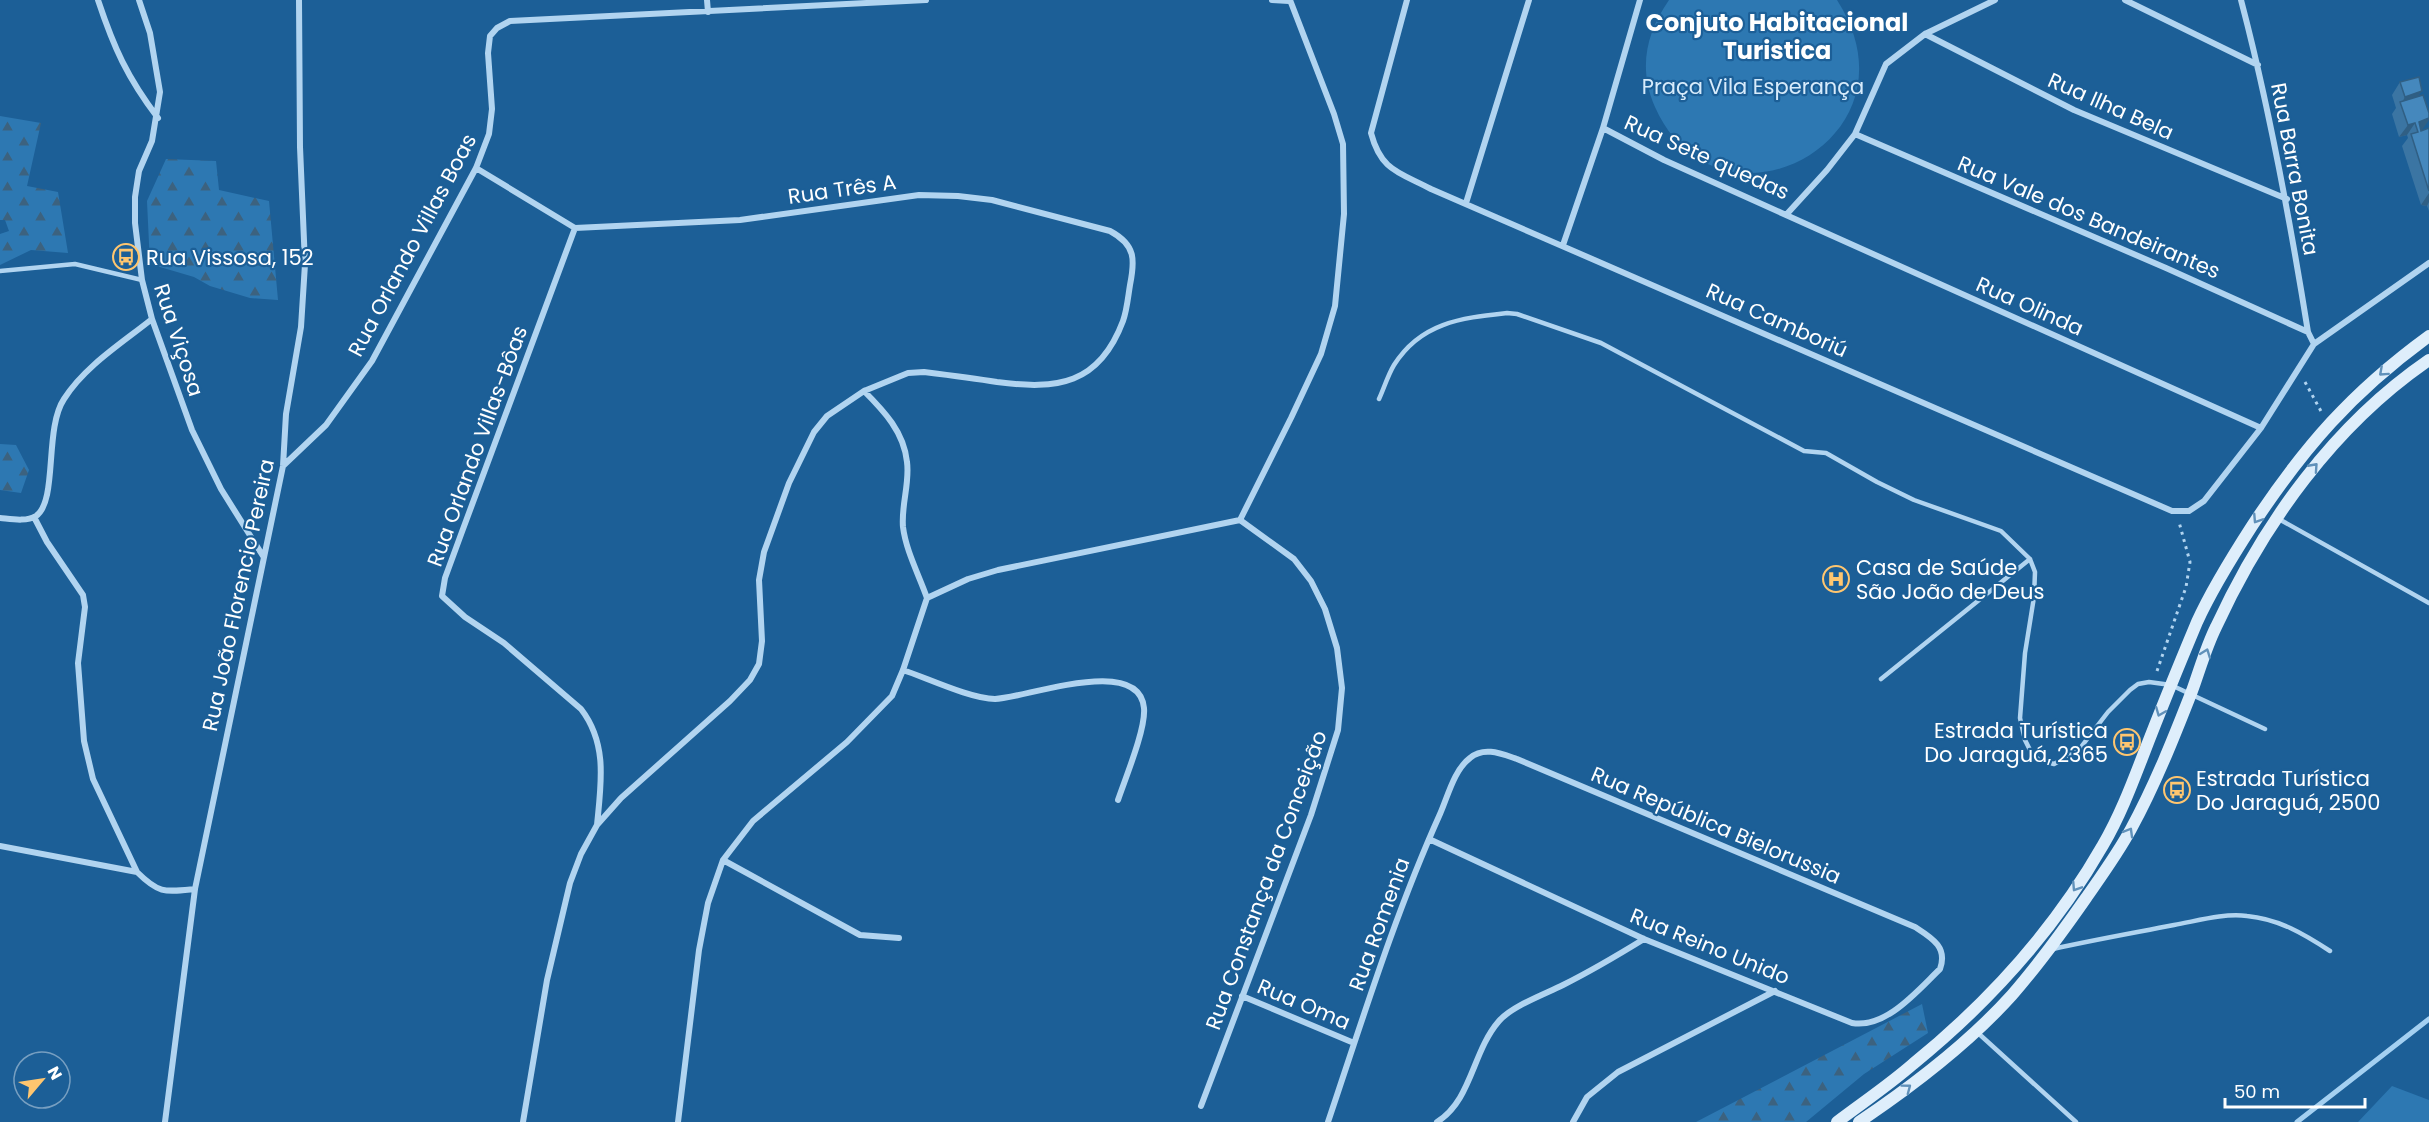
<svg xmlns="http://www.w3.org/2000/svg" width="2429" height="1122" viewBox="0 0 2429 1122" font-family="Poppins,sans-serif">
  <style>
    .forest { fill: url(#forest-firs) }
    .park { fill: #2d78b2 }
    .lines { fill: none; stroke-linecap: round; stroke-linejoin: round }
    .stream { stroke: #a4d0f1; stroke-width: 5 }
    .path { stroke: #b1d4f0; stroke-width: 3; stroke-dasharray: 3 4.5; stroke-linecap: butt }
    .lane { stroke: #b1d4f0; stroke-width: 4.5 }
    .street { stroke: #b1d4f0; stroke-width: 6 }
    .secondary { stroke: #deeefb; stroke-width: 12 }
    .wall { fill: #3b75a3 }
    .shaded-wall { fill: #305f84 }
    .building { fill: #4588bd; stroke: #305f84; stroke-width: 1.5 }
    .oneway { stroke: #6091ba }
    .labels { text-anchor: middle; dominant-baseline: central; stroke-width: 4.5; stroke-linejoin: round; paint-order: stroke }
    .park-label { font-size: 21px; fill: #d7ebfb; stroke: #1c5f97 }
    .street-label { font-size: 21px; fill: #fff; stroke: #1c5f97 }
    .poi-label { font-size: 21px; fill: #fff; stroke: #1c5f97; text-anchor: start }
    .quarter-label { font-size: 24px; font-weight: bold; fill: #fff; stroke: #1c5f97 }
  </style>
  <defs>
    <pattern id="forest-firs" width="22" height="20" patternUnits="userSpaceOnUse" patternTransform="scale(1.5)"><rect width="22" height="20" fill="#2d78b2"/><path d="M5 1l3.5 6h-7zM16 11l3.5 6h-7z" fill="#3c627f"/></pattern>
  </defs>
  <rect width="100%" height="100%" fill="#1c5f97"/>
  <path class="forest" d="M0 116 41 123 27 186 58 192 68 253 31 250 0 265V234L9 231 5 220H0Z
    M166 159 216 161 219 190 269 201 278 300 250 298 210 286 194 277 150 264 147 201Z
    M0 444 16 445 29 470 21 493 0 490Z
    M1922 1004 1928 1033 1864 1074 1806 1122H1696Z"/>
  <path class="park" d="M1669 0H1837C1927 140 1718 248 1655 107 1638 69 1646 33 1669 0Z
    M2392 1086 2429 1100V1122H2358Z"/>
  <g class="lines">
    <path class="stream" d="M2297 1122 2429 1019"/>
    <path class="path" d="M2305 382 2322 413
      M2157 671 2186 587 2190 562 2179 522"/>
    <path class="lane" d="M0 271 75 264 142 280
      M1379 399C1384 388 1388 375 1394 365 1421 322 1462 318 1507 313L1517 314 1601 343 1804 451 1826 453 1877 482 1914 500 2001 531 2030 559 2035 572 2034 597 2025 653 2020 718 2025 740 2031 752 2039 760 2054 764 2065 758 2081 747 2108 712 2130 690 2138 684 2149 682 2171 685 2265 729
      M2277 518 2429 603
      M1881 679 2030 559
      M2053 949C2093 940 2133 933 2174 925 2197 921 2223 913 2247 916 2279 919 2304 934 2330 951
      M1978 1033 2076 1122"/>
    <path class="street" d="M98 0C114 48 127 77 158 118
      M139 0 150 33 160 92 152 141 139 171 135 197V223L142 280 152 319 192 430 221 489 263 556
      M707 0 708 12
      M1272 0 1289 1
      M1407 0 1371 133C1381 171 1399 172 1431 189L2172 511H2189L2204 501 2261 428 2314 344 2429 263
      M1640 0 1603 128 1664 160 1786 215 1827 170 1855 134 1886 64 1925 34 1995 0
      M2125 0 2258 65
      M2241 0C2270 110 2290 220 2308 332L2314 344
      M1925 34 2074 110 2287 199
      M1855 134 2166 268 2308 332
      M476 168 575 228
      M1466 203 1529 0
      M1786 215 2261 428
      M575 228 463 529 445 578 442 596 465 617 504 643 581 709C608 744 601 784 597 825
      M1563 245 1603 128
      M284 465 326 425 372 361 476 168 489 134 492 109 488 53 490 36 497 28 510 21 926 0
      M34 517 47 542 83 595 85 607 78 663 84 741 93 779 137 872
      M0 518C11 519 26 522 36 516 58 501 44 429 64 399 85 366 122 343 152 319
      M1240 520 1291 418 1321 354 1335 306 1344 214 1343 144 1334 114 1290 0
      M927 598 968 579 998 570 1240 520
      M903 670C927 678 971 699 995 699 1026 698 1139 654 1144 708 1146 729 1125 779 1118 800
      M0 846 137 872C159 894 165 892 195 889
      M723 860 860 935 899 938
      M1242 996 1354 1043
      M1201 1106 1311 815 1338 730 1342 688 1337 648 1325 609 1311 581 1294 559 1240 520
      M165 1122 195 889 283 466 286 414 301 327 305 264 300 147 299 0
      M523 1122 547 980 570 883 581 854 597 825 621 798 730 701 750 680 759 664 762 641 759 580 764 552 789 483 814 432 827 416 864 391 908 373 924 372C948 375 972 378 997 382 1057 390 1099 385 1123 321 1127 310 1128 297 1130 285 1135 260 1136 245 1110 231L992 200 958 196 919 195 740 220 575 228
      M678 1122 699 950 708 903 723 860 753 821 847 742 892 696 903 670 927 598C919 575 906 551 903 527 901 505 910 483 907 462 904 432 884 411 864 391
      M1328 1122C1363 1018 1395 914 1440 814 1448 796 1454 770 1470 758 1484 746 1502 754 1517 759L1915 927C1932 938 1948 947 1940 969 1918 990 1886 1029 1852 1023L1644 939 1429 839
      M1437 1122C1472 1100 1472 1052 1499 1021 1512 1006 1545 994 1563 985 1591 971 1618 955 1644 939
      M1573 1122 1587 1097 1618 1072 1775 991"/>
    <path class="secondary" d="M1837 1122C1862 1103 1889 1085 1913 1064 1988 1003 2055 929 2103 845 2120 816 2132 784 2144 753 2161 709 2179 665 2197 622 2212 589 2232 557 2252 526 2304 447 2352 392 2429 336
      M1859 1122C1914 1085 1968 1044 2012 995 2039 964 2063 931 2086 898 2102 875 2118 853 2131 829 2155 785 2174 737 2192 691 2200 669 2206 647 2216 627 2264 523 2334 425 2429 360"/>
  </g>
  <path class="wall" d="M2400 82 2418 96 2421 131 2429 128V211L2427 206 2421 205 2402 146 2408 138 2407 135 2399 137 2392 114 2396 108 2392 95Z"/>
  <path class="shaded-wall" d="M2422 91 2413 103 2401 104 2405 97Z
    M2429 118V120L2422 130 2418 131 2419 122Z
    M2415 123 2407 135 2399 137 2408 125Z
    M2429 193V202L2427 206 2421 205Z"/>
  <path class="building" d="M2419 77 2422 91 2405 97 2400 82Z
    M2423 95 2429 113V118L2419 122 2421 131 2429 128V191L2411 134 2418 132 2415 123 2408 125 2400 102Z"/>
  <defs><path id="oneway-chevron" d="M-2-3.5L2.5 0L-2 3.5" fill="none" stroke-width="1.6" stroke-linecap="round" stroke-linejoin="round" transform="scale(1.5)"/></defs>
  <g class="oneway">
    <use href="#oneway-chevron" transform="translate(2383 372) rotate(138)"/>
    <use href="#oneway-chevron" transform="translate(2314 467) rotate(-48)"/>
    <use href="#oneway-chevron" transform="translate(2257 519) rotate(123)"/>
    <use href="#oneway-chevron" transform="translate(2206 653) rotate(-69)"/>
    <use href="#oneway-chevron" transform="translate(2160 712) rotate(112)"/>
    <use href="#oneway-chevron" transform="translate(2129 832) rotate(-60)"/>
    <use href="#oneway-chevron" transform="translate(2076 887) rotate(123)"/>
    <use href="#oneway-chevron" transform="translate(1907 1088) rotate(-37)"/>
  </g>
  <defs>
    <symbol id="bus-ring" viewBox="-11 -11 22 22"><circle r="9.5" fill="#1c5f97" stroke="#ffc66f" stroke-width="1.5"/><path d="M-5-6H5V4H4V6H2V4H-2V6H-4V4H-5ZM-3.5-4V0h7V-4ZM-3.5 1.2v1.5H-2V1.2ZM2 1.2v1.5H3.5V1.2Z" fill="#ffc66f"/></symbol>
    <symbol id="hospital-ring" viewBox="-11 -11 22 22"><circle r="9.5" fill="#1c5f97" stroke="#ffc66f" stroke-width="1.5"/><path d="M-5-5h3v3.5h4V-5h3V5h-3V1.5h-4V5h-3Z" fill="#ffc66f"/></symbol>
  </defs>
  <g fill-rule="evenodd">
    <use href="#bus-ring" x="111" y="242" width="30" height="30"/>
    <use href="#hospital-ring" x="1821" y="564" width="30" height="30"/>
    <use href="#bus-ring" x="2112" y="727" width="30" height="30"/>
    <use href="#bus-ring" x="2162" y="775" width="30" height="30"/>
  </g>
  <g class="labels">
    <g class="park-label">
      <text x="1753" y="86">Praça Vila Esperança</text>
    </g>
    <g class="street-label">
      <text transform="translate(2111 106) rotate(24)">Rua Ilha Bela</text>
      <text transform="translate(1707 157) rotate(24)">Rua Sete quedas</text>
      <text transform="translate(2295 169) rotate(79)">Rua Barra Bonita</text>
      <text transform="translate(842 189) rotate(-8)">Rua Três A</text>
      <text transform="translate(2089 217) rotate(23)">Rua Vale dos Bandeirantes</text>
      <text transform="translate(412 245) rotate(-62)">Rua Orlando Villas Boas</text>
      <text transform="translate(2030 306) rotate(24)">Rua Olinda</text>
      <text transform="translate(1777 320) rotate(24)">Rua Camboriú</text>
      <text transform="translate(179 340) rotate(72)">Rua Viçosa</text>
      <text transform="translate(477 446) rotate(-70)">Rua Orlando Villas-Bôas</text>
      <text transform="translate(238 595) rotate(-78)">Rua João Florencio Pereira</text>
      <text transform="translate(1716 825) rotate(23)">Rua República Bielorussia</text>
      <text transform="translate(1266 880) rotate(-70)">Rua Constança da Conceição</text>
      <text transform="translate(1379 924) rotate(-70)">Rua Romenia</text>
      <text transform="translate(1710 946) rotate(22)">Rua Reino Unido</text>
      <text transform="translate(1304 1004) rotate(23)">Rua Oma</text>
    </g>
    <g class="poi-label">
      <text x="146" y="257">Rua Vissosa, 152</text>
      <text x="1856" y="567">Casa de Saúde<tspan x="1856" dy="24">São João de Deus</tspan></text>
      <text x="2108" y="730" text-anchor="end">Estrada Turística<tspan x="2108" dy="24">Do Jaraguá, 2365</tspan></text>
      <text x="2196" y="778">Estrada Turística<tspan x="2196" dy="24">Do Jaraguá, 2500</tspan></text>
    </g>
    <g class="quarter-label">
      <text x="1777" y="22">Conjuto Habitacional<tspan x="1777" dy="28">Turistica</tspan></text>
    </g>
  </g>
  <g transform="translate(42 1080) rotate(61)"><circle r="28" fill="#1c5f97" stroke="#779fc1" stroke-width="1.5"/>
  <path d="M0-4.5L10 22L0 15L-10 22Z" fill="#ffc66f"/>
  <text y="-9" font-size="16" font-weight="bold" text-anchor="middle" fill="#ffffff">N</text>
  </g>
  <path d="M2225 1098v9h140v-9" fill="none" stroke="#ffffff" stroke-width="3"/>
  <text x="2234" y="1098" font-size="18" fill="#ffffff" stroke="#1c5f97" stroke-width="4.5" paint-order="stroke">50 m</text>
</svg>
